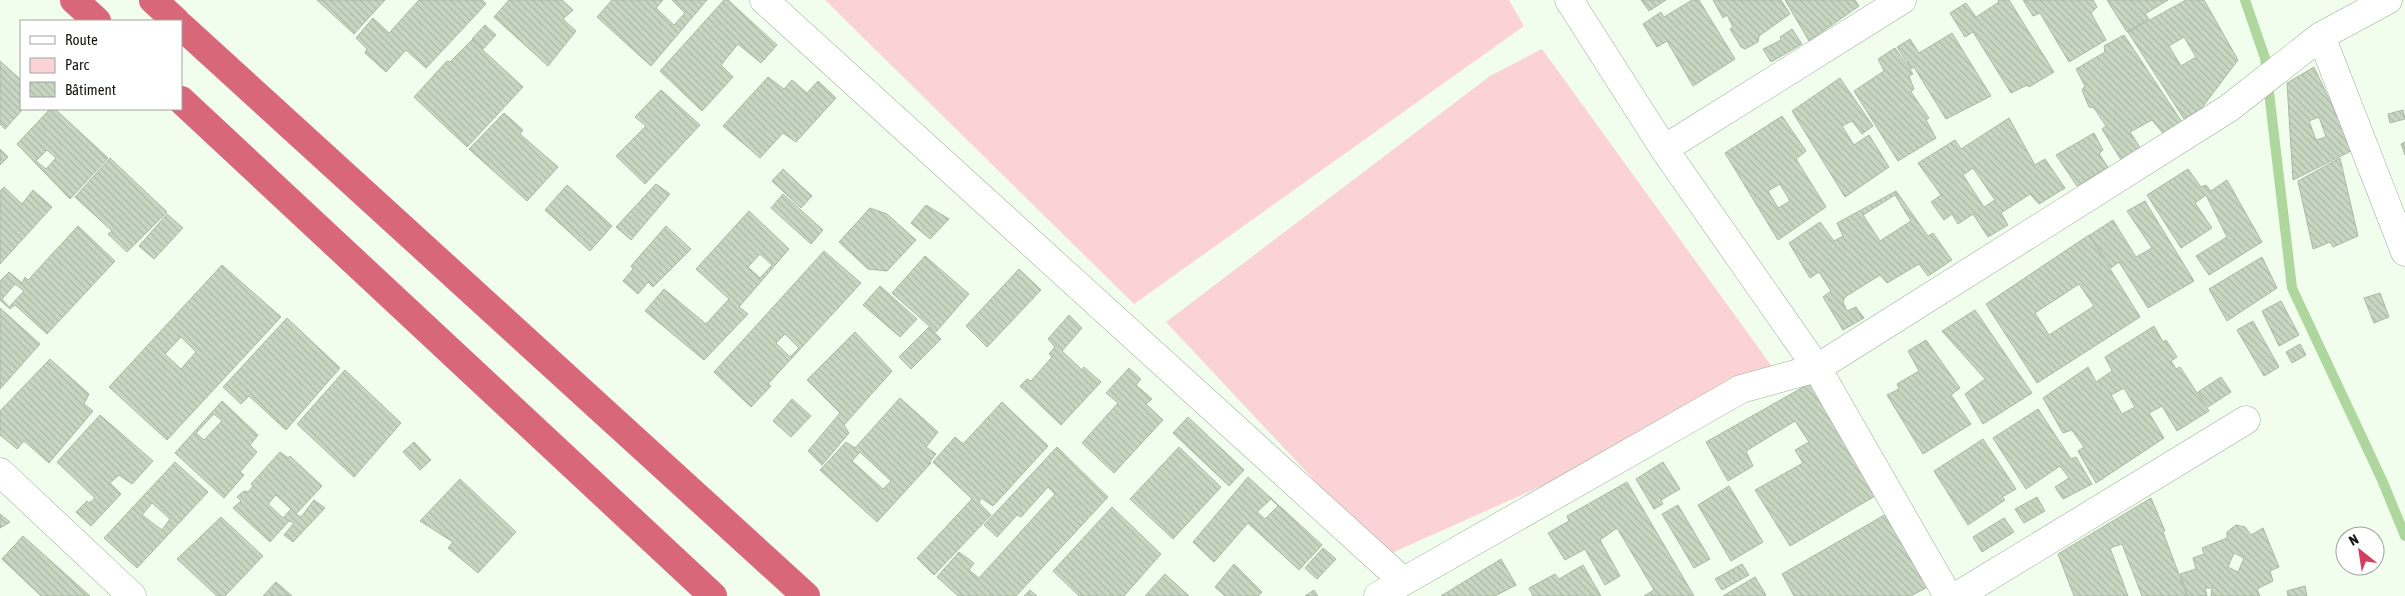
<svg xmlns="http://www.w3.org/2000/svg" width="2405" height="596" viewBox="0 0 2405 596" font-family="'Asap Condensed',sans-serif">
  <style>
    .park { fill: #fbd3d7 }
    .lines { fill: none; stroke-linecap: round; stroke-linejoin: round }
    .stream { stroke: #add79c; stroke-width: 10 }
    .building { fill: url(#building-back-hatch); stroke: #aab9a5; fill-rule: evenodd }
    .minor-casing { stroke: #9cab97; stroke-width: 29 }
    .highway-casing { stroke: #e3e3e3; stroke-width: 29 }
    .minor { stroke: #fff; stroke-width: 28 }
    .highway { stroke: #d86879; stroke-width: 28 }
  </style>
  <defs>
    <pattern id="building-back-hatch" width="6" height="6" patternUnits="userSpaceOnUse" patternTransform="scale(1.25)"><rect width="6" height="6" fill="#c8d7c2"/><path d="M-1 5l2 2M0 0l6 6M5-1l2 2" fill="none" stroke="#abb8a6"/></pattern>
  </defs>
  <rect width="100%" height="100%" fill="#f2feed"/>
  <path class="park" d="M825 0H1509L1524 26 1134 304Z
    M1542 49 1781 379 1385 556 1166 322 1490 76Z"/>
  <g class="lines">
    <path class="stream" d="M2245 0 2265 58 2292 288 2382 480 2405 536"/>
  </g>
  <path class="building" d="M317 0H385L354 34Z
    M419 0H482L486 4 426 68 406 50 386 72 365 53 367 49 356 38 373 18 389 33Z
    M509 0H562L573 10 563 19 576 31 548 66 494 17Z
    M612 0H663L656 8 674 25 685 13 672 0H707L651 66 597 17Z
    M724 0H728L777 45 761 63 738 44 721 65 733 77 702 111 660 71Z
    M1641 0H1666L1649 11Z
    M1692 0H1699L1735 59 1693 86 1667 41 1657 47 1643 24 1661 12 1664 17Z
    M1713 0H1781L1790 14 1759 36 1758 42 1745 49 1741 47 1730 29 1733 27 1727 15 1723 18Z
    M1785 0H1855L1859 6 1809 41Z
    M1998 0H2009L2054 72 2029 87 2027 85 2011 93 1973 32 1965 37 1950 13 1966 3 1976 17 1999 2Z
    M2023 0H2093L2097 7 2091 13 2106 40 2069 62 2040 13 2033 16Z
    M2107 0H2168L2145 14 2149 19 2127 32Z
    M2186 0H2204L2238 60 2201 109 2184 119 2128 32ZM2184 37 2196 57 2181 66 2169 46Z
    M485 25 496 35 483 49 472 39Z
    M1792 29 1802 44 1771 62 1763 49 1781 40 1780 37Z
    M1952 33 1991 96 1946 119 1914 67 1911 69 1897 47 1910 39 1919 53Z
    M2124 35 2186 128 2169 140 2152 120 2130 132 2141 149 2123 163 2102 129 2106 126 2094 108 2089 107 2082 90 2085 86 2076 69 2105 52 2104 46Z
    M472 40 523 87 467 147 414 97 447 61 450 62Z
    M1895 48 1913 74 1909 76 1914 89 1911 92 1929 118 1926 120 1936 138 1898 161 1854 91 1884 71 1878 59Z
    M0 61 21 80V109H23L5 129 0 124Z
    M2314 67 2353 150 2293 180 2287 83ZM2319 117 2326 137 2316 140 2309 121Z
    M768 77 784 89 792 80 807 93 818 81 836 98 796 142 783 133 760 158 723 126Z
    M1840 78 1873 126 1862 134 1852 121 1842 126 1854 145 1869 135 1889 167 1845 197 1792 111Z
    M661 90 700 125 645 184 616 156 646 126 635 117Z
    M50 109H55L108 158 70 199 17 144ZM47 150 56 158 46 169 36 161Z
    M2403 110 2405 119 2390 123 2388 114Z
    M504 113 523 130 520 134 558 167 527 201 469 149Z
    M1782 116 1806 151 1796 159 1826 207 1778 240 1725 153ZM1780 184 1790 201 1778 208 1768 191Z
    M2009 118 2035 165 2045 159 2065 188 2039 204 2030 194 2001 213 2008 225 1988 237 1973 214 1958 224 1952 214 1944 220 1931 202 1941 195 1918 163 1955 140 1961 149ZM1973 168 1995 200 1984 207 1963 175Z
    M2094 133 2103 150 2099 154 2108 167 2077 186 2056 155Z
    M2405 142V155L2401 144Z
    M0 149 8 157 0 165Z
    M110 158 167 212 127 252 108 234 112 231 75 197Z
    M2340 158 2358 236 2333 247 2330 242 2313 249 2298 181Z
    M783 169 812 196 801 208 772 181Z
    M2188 169 2201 187 2206 185 2211 191 2227 180 2262 242 2209 275 2196 256 2227 237 2206 195 2195 203 2212 228 2181 248 2147 195Z
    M656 184 670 194 631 240 616 227Z
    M567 185 612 226 590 251 545 210Z
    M4 187 22 204 33 190 52 207 0 264V191Z
    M1896 191 1928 236 1933 233 1952 260 1928 276 1919 264 1887 283 1880 275 1845 297 1843 302 1847 311 1856 307 1864 318 1843 330 1823 297 1831 291 1819 272 1810 278 1789 243 1820 222 1834 241 1843 236 1837 223ZM1895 195 1911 221 1880 241 1863 215Z
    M783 194 823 230 811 244 771 208Z
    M2145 201 2194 281 2148 308 2119 262 2111 268 2090 235 2113 220 2136 257 2152 248 2127 211Z
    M926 205 949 219 930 239 911 223Z
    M870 208 887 214 916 240 887 271 868 269 839 242Z
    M749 211 789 249 739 307 748 314 704 360 645 311 664 289 706 324 729 299 696 269ZM760 254 772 265 760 278 748 267Z
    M167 214 183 228 154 259 139 246Z
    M78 226 115 261 47 334 15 305 10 309 0 300V281L9 272 22 283 25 277 28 280ZM15 284 24 291 9 307 2 299Z
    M666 226 691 249 653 287 648 282 638 294 623 281 633 269 631 266Z
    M2089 235 2140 317 2037 383 1986 304ZM2079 284 2094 306 2049 335 2035 313Z
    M824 251 861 283 768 384 771 386 751 407 714 372ZM785 334 799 348 790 357 776 343Z
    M925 256 969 294 936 332 892 293Z
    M2262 257 2277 288 2227 321 2209 289Z
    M222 265 281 317 167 440 109 387ZM181 337 196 352 181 369 165 354Z
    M1019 269 1041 290 987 347 966 326Z
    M880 286 917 319 900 337 863 305Z
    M2380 293 2389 317 2374 323 2364 298Z
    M2281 301 2299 335 2279 346 2262 311Z
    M0 308 40 344 0 389Z
    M1975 310 2032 393 1983 424 1965 394 1985 379 1942 331Z
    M1069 315 1082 328 1062 351 1082 370 1084 367 1101 382 1061 425 1020 386 1027 379 1031 381 1052 357 1049 354 1055 347 1048 339Z
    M287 318 340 368 286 430 249 396 241 404 223 387Z
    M2253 321 2279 367 2264 376 2237 330Z
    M2154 326 2163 342 2166 340 2177 357 2171 361 2176 369 2180 367 2209 411 2177 431 2162 406 2149 413 2164 438 2096 483 2078 451 2084 447 2072 430 2063 433 2043 398 2088 367 2096 382 2112 371 2105 357ZM2124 388 2135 407 2122 414 2111 395Z
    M929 327 941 339 911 369 899 357Z
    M855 332 892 371 844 425 849 433 822 465 808 451 840 413 807 380Z
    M1926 340 1960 388 1951 395 1971 424 1923 454 1887 395 1899 389 1897 384 1919 371 1908 351Z
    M2300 344 2306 355 2292 363 2286 352Z
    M50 359 89 394 84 404 93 411 49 463 24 441 17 449 0 435V411Z
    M1129 368 1141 379 1136 385 1152 399 1146 404 1163 420 1114 473 1082 443 1118 403 1106 393Z
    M345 370 401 423 354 477 297 424Z
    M2221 377 2231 392 2208 407 2198 392Z
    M1814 381 1882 492 1790 546 1755 490 1803 463 1795 450 1809 442 1795 421 1746 451 1753 466 1728 481 1706 442Z
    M900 398 938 432 926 447 936 454 929 463H931L877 522 820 470 846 442 855 448ZM860 452 891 481 883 489 852 461Z
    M792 399 811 416 791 437 773 421Z
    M222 401 258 435 250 445 257 452 240 472 244 475 224 498 175 453ZM214 414 222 421 204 440 196 433Z
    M1002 402 1048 446 993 506 981 498 979 503 991 515 934 575 917 558 972 499 933 462 955 437 963 444Z
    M2038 409 2071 459 2076 457 2092 484 2063 499 2055 487 2069 478 2060 466 2026 489 1993 438Z
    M100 415 153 461 132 484 119 475 110 483 121 494 91 526 76 512 87 501 89 503 95 498 57 462Z
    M1188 417 1244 470 1229 486 1173 433Z
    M1983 439 2016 489 2002 497 2005 500 1968 525 1934 471Z
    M414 442 431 460 420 470 403 452Z
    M1057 447 1108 497 1016 596H958L937 577 959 552 974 563 969 570 979 578 1055 494 1048 487 1021 517 1017 515 997 537 984 525Z
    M1179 447 1221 487 1173 539 1130 499Z
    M280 452 288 458 290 456 322 486 296 514 301 517 314 500 325 508 293 542 284 535 294 523 289 521 270 542 233 508 241 501 237 497 244 491 248 492 253 486 251 484ZM276 495 291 509 283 518 268 504Z
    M175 462 208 492 137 568 104 538ZM152 503 170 519 162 530 142 515Z
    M1663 462 1680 489 1661 500 1663 504 1654 509 1636 479Z
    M1248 477 1322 545 1299 570 1248 523 1214 562 1193 542ZM1271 499 1278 506 1265 519 1257 512Z
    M460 479 516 532 478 573 448 548 453 542 420 521Z
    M1627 482 1694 596H1644L1654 590 1617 528 1600 540 1620 576 1605 585 1585 549 1565 560 1548 533 1569 521 1567 516Z
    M1729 486 1763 542 1731 561 1698 505Z
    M2037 497 2045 511 2024 523 2015 509Z
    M2151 498 2165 531 2163 532 2187 596H2142L2122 544 2110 548 2128 596H2074L2058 554Z
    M1678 505 1710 559 1694 568 1662 514Z
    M1112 507 1161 554 1124 596H1079L1053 571Z
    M1888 513 1933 584 1911 596H1794L1782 574Z
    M0 514 10 522 0 528Z
    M221 517 263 556 225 596H217L177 559Z
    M2004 518 2014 532 1982 552 1973 537Z
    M2236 525 2245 527 2251 535 2263 528 2279 567 2270 571 2273 581 2257 589 2260 596H2211L2212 588H2205L2207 596H2188L2180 574 2196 569 2193 558 2204 554 2202 548 2227 538V532ZM2234 553 2244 558 2238 572 2228 567Z
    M23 536 90 596H41L2 559Z
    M1323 548 1336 559 1317 579 1305 568Z
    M1501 559 1516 585 1495 596H1441Z
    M1234 564 1262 592 1258 596H1225L1215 587Z
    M1742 564 1749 575 1722 590 1715 579Z
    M1583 565 1601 596H1533L1529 588 1555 574 1559 579Z
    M1165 574 1189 596H1145Z
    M1755 577 1766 595 1764 596H1723Z
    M276 582 292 596H263Z
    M2305 586 2307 596H2288L2287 591Z
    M1030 590 1037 596H1024Z
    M1314 590 1318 596H1305Z"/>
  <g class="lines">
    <defs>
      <path id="minor" d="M764 0 1403 581
        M1569 0 1664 149 1817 368 1948 596
        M2321 36 2405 252
        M1664 149 1902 0
        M0 472 132 596
        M1378 596 1741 389 1817 368 2229 108 2321 36 2388 0
        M1957 596 2246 420"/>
      <path id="highway" d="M74 0 97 21
        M153 0 176 21
        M181 26 806 596
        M181 100 713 596"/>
    </defs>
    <use href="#minor" class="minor-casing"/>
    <use href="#highway" class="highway-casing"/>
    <use href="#minor" class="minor"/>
    <use href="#highway" class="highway"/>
  </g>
  <rect x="20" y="20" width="162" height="90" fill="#ffffff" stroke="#a1a3a0"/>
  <rect x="30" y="36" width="25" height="8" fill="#ffffff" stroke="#a1a3a0"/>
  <text x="65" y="45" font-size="15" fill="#141912">Route</text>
  <rect x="30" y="58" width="25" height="15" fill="#fbd3d7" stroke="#a1a3a0"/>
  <text x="65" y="70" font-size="15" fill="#141912">Parc</text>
  <rect x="30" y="82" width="25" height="15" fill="url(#building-back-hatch)" stroke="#a1a3a0"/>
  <text x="65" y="95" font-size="15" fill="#141912">Bâtiment</text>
  <g transform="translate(2360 551) rotate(330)"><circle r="24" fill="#ffffff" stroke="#a1a3a0"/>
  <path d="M0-4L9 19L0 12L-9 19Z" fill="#d1415f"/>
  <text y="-8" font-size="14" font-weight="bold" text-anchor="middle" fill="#141912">N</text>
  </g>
</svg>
